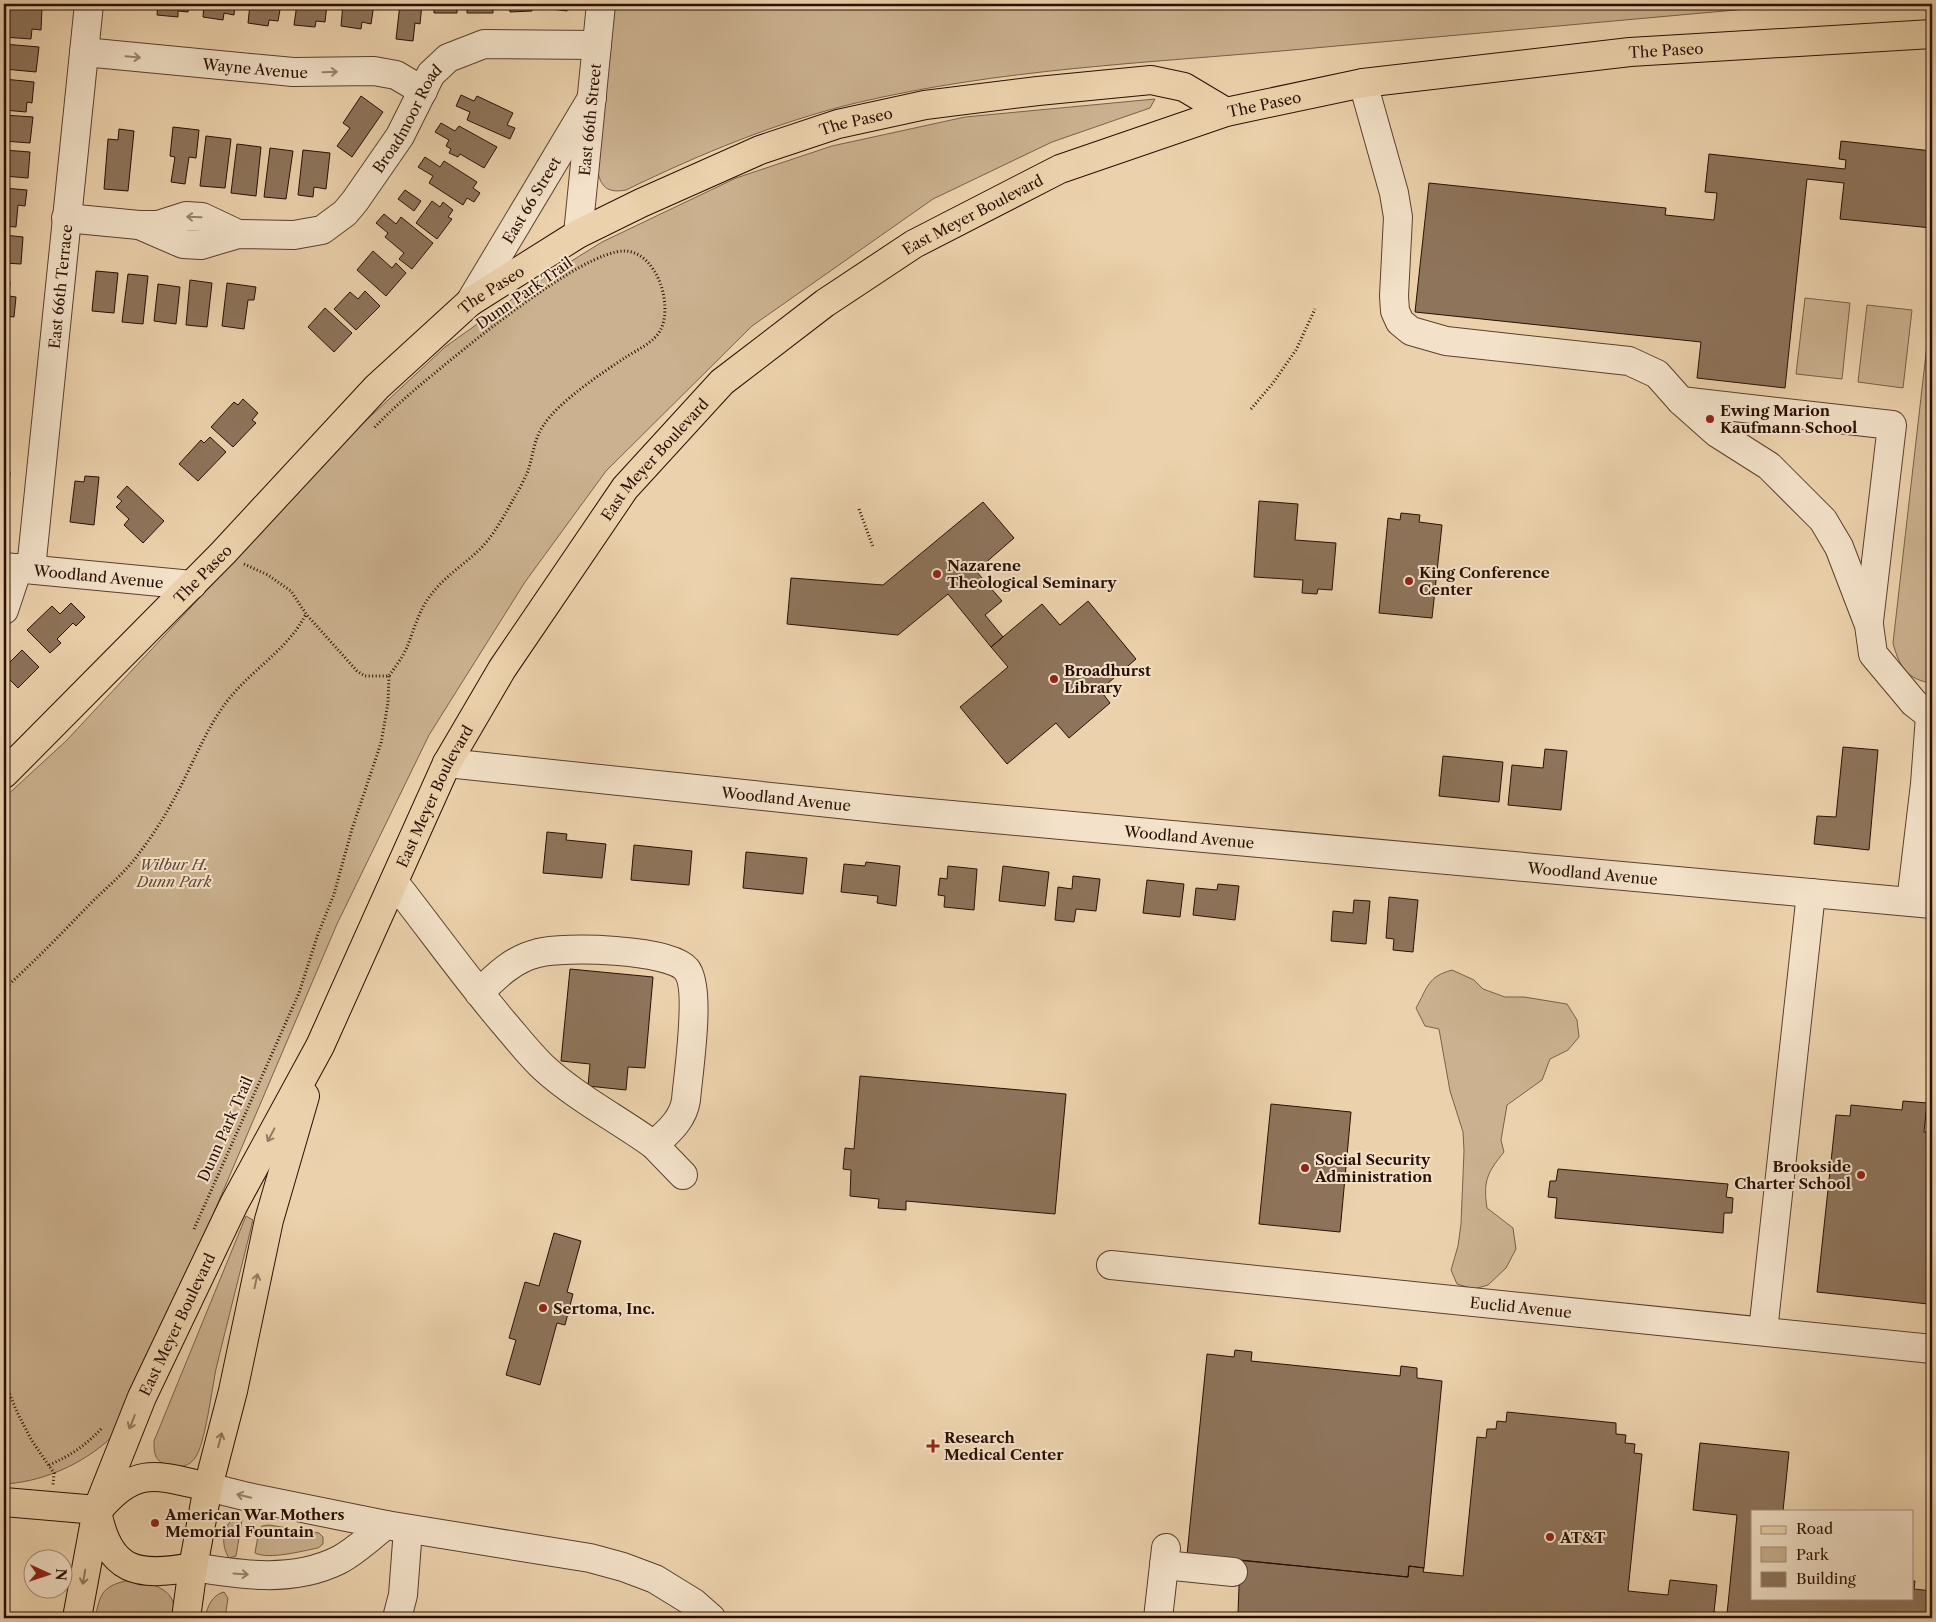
<svg xmlns="http://www.w3.org/2000/svg" width="1936" height="1622" viewBox="0 0 1936 1622" font-family="'Libre Caslon Text',serif">
  <style>
    .green { fill: #cbb18f; stroke: #7a6049 }
    .building { fill: #8e745b; stroke: #290f03 }
    .lines { fill: none; stroke-linecap: round; stroke-linejoin: round }
    .minor-casing { stroke: #5a402d; stroke-width: 30 }
    .major-casing { stroke: #290f03; stroke-width: 30 }
    .path { stroke: #290f03; stroke-width: 3; stroke-dasharray: 1 2.5; stroke-linecap: butt }
    .minor { stroke: #f3e2c9; stroke-width: 28 }
    .major { stroke: #ecd2ac; stroke-width: 28 }
    .oneway { stroke: #988370 }
    .oneway2 { stroke: #947a60 }
    .poi-dot { fill: #8f2418; stroke: #f3e2c9; stroke-width: 2 }
    .labels { text-anchor: middle; dominant-baseline: central; stroke-width: 4; stroke-linejoin: round; paint-order: stroke }
    .street-label { font-size: 15px; fill: #290f03; stroke: #f3e2c9 }
    .poi-label { font-size: 15px; font-weight: bold; fill: #290f03; stroke: #f3e2c9; text-anchor: start }
    .park-label { font-size: 15px; font-style: italic; fill: #624834; stroke: #f3e2c9 }
  </style>
  <rect width="100%" height="100%" fill="#ecd2ac"/>
  <filter id="stains"><feTurbulence type="fractalNoise" baseFrequency=".004" numOctaves="4"/><feColorMatrix values="0 0 0 0 .2 0 0 0 0 .09 0 0 0 0 .02 0 0 0 .5 -.17"/></filter>
  <radialGradient id="worn" r=".72"><stop offset=".6" stop-color="#630" stop-opacity="0"/><stop offset="1" stop-color="#630" stop-opacity=".3"/></radialGradient>
  <path class="green" d="M615 4H1802C1632 19 1462 35 1292 50 1147 63 999 69 856 103 777 122 700 154 626 190 610 193 601 189 598 172Z
    M1155 99 1150 108 1052 142 933 199 752 326 606 471 525 582 429 735 337 924 128 1414C121 1423 113 1437 104 1444 76 1467 40 1482 4 1484V798L66 741 359 427 445 347 525 290 602 242 736 178 832 146 965 117Z
    M1805 298 1850 303 1842 379 1796 374Z
    M1867 305 1912 310 1903 388 1858 382Z
    M1928 336 1932 337V683C1907 680 1899 666 1893 643Z
    M1452 970 1474 980 1483 989 1505 997H1524L1567 1004 1577 1020 1579 1037 1568 1050 1550 1059 1542 1080 1507 1105 1501 1140 1504 1152C1487 1173 1483 1181 1487 1208L1513 1228 1516 1249 1506 1268 1488 1285 1474 1289 1457 1284 1451 1270 1458 1246 1461 1224 1464 1151 1463 1132 1450 1091 1439 1029 1425 1026 1416 1008C1428 987 1427 977 1452 970Z
    M246 1216 253 1220C241 1269 228 1319 216 1369 212 1388 205 1445 195 1458 188 1468 174 1469 164 1464 154 1459 154 1452 154 1441Z
    M238 1515 242 1520 236 1556 229 1558C220 1544 222 1524 238 1515Z
    M269 1525 319 1533 323 1537V1544L318 1548C302 1551 269 1560 255 1553L259 1530 262 1526Z
    M125 1581C142 1581 171 1585 174 1606 174 1610 173 1615 173 1618H95C100 1596 101 1587 125 1581Z
    M224 1592 228 1598 225 1618H205C207 1607 212 1595 224 1592Z"/>
  <path class="building" d="M158 4H189L188 12 178 11V17L157 15Z
    M204 4H235L234 15 224 13 223 20 203 17Z
    M250 4H281L278 21 269 20 268 26 248 23Z
    M297 4H327L325 22 316 21 315 27 294 25Z
    M343 4H374L371 24 362 22 361 29 341 26Z
    M400 4H422L420 24 415 23 413 41 396 39Z
    M434 4H457V13H434Z
    M467 4H493V13H467Z
    M510 4H532V11L510 12Z
    M551 4H568L567 11 551 9Z
    M4 5 42 8 41 30 32 29 31 39 4 37Z
    M4 44 39 47 36 72 4 69Z
    M4 79 34 82 32 103 27 102 26 112 4 110Z
    M461 95 474 101 477 96 513 113 507 125 515 128 510 139 467 120 470 112 456 106Z
    M361 96 383 112 352 157 337 146 350 128 343 123Z
    M4 115 33 117 30 143 4 141Z
    M441 123 455 131 459 126 497 147 484 168 460 154 458 157 449 153 451 149 446 146 449 140 435 132Z
    M173 127 199 130 196 158 189 157 185 184 171 182 175 157 170 156Z
    M119 129 134 131 128 191 104 189 108 139 118 140Z
    M206 136 231 139 225 188 200 186Z
    M1841 141 1932 151V228L1840 219 1844 183 1807 179 1785 388 1697 378 1701 342 1415 312 1429 183 1666 208 1665 215 1714 220 1717 193 1705 192 1709 154 1845 169 1846 160 1839 159Z
    M237 144 261 147 256 196 231 193Z
    M270 148 293 151 286 199 264 197Z
    M4 150 30 152 28 178 4 176Z
    M303 150 330 153 326 189 314 187 313 197 298 195Z
    M425 157 440 167 444 161 477 182 473 188 480 193 474 202 467 198 463 205 429 183 433 176 418 167Z
    M4 188 27 190 25 206 18 205 16 227 4 226Z
    M405 190 421 201 414 211 398 199Z
    M432 201 440 207 443 202 453 210 448 217 452 219 437 239 416 223Z
    M384 214 396 224 401 217 433 243 412 269 399 259 404 253 385 237 388 233 376 223Z
    M4 235 23 237 21 264 4 263Z
    M373 251 392 268 396 263 406 273 386 296 357 270Z
    M96 271 118 273 114 313 92 311Z
    M128 274 148 276 143 324 122 322Z
    M190 280 212 283 207 327 186 325Z
    M4 281 10 282 9 296 16 297 14 317 4 316Z
    M227 283 256 287 254 300H248L244 329 222 326Z
    M158 284 180 287 176 324 154 321Z
    M365 291 380 306 356 330 334 309 350 292 358 299Z
    M325 308 352 333 334 352 308 327Z
    M243 399 258 413 252 420 256 423 233 447 211 427 234 402 238 405Z
    M210 437 226 452 198 481 179 464 201 440 204 443Z
    M4 461 7 462 6 472H10L7 506H4Z
    M85 476 99 477 94 525 70 522 75 481 84 482Z
    M127 486 164 521 143 543 124 525 129 519 116 507 122 501 117 497Z
    M1259 501 1298 504 1295 540 1336 543 1332 590 1318 589 1317 594 1302 593 1303 580 1254 577Z
    M983 502 1014 538 976 571 1002 601 985 615 1003 637 991 647 948 594 898 635 787 624 791 578 883 585Z
    M1401 513 1420 515 1419 522 1442 525 1432 618 1379 613 1388 518 1400 520Z
    M1088 601 1136 659 1100 690 1110 703 1069 738 1056 723 1007 764 960 707 1008 667 991 647 1042 604 1060 625Z
    M71 603 85 617 76 626 73 623 57 639 61 643 50 653 27 630 52 606 60 614Z
    M22 650 39 667 18 688 4 674V668Z
    M4 693 10 699 4 706Z
    M1843 747 1878 750 1869 850 1814 844 1817 816 1836 817Z
    M1545 749 1567 751 1561 810 1508 805 1512 765 1543 768Z
    M1443 756 1503 762 1499 802 1439 796Z
    M547 832 567 834 566 840 606 844 602 878 543 873Z
    M634 845 692 851 689 885 631 880Z
    M746 852 807 858 803 894 743 888Z
    M866 862 900 866 896 906 877 903 878 896 841 892 844 864 865 866Z
    M948 866 977 869 974 910 944 907 945 896 938 895 940 878 947 879Z
    M1003 866 1049 872 1045 906 999 901Z
    M1073 876 1100 879 1096 911 1076 909 1074 922 1055 920 1058 887 1072 889Z
    M1147 880 1184 884 1180 917 1143 913Z
    M1218 884 1239 886 1235 920 1193 915 1196 888 1217 890Z
    M1389 897 1418 900 1413 952 1393 950 1394 939 1386 938Z
    M1354 900 1370 901 1366 944 1331 941 1333 911 1353 913Z
    M570 969 653 977 645 1068 628 1067 626 1090 588 1086 590 1064 561 1061Z
    M860 1076 1066 1094 1055 1214 906 1201V1210L878 1208 879 1199 850 1196 851 1170 843 1169 845 1148 854 1149Z
    M1903 1101 1927 1103 1924 1132H1932V1265L1928 1304 1817 1292 1836 1115 1850 1116 1851 1105 1902 1110Z
    M1271 1104 1351 1112 1340 1232 1259 1224Z
    M1558 1169 1728 1184 1726 1197 1733 1198 1732 1213H1724L1723 1233 1555 1218 1557 1198 1548 1197 1550 1181H1556Z
    M554 1233 581 1241 567 1292 573 1294 565 1325 557 1323 540 1385 506 1375 516 1340 509 1338 525 1282 539 1286Z
    M1235 1350 1252 1352 1251 1361 1400 1376 1401 1366 1417 1368V1378L1442 1381 1424 1568 1409 1566 1408 1577 1187 1555 1207 1354 1234 1357Z
    M1507 1412 1616 1423V1434L1626 1435 1625 1443 1635 1444 1634 1453 1642 1454 1628 1591 1668 1595 1670 1580 1717 1585 1714 1612 1727 1614 1737 1515 1693 1510 1700 1443 1789 1452 1783 1511H1752V1598H1912V1581H1915L1914 1589 1932 1591V1618H1243V1613H1238L1240 1560 1408 1577 1409 1566 1424 1568 1423 1572 1463 1576 1477 1437 1486 1438 1487 1429H1496L1497 1421 1506 1422Z"/>
  <g class="lines">
    <defs>
      <g id="minor">
        <path id="s1" d="M84 52 293 72 374 71 396 75 423 91"/>
        <path d="M1363 83 1394 193 1398 217 1394 296 1395 311 1400 322 1411 331 1446 341 1629 361 1657 374 1681 401 1717 433 1769 466 1823 520 1839 547 1869 625 1873 654 1914 703 1932 717"/>
        <path d="M66 218 139 225H158L186 216 202 217 238 234"/>
        <path id="s2" d="M139 225 183 244 201 245 238 234 294 235 322 230 345 213 355 201 400 136 431 74 448 58 484 44 597 45"/>
        <path id="s3" d="M578 234 601 4"/>
        <path id="s4" d="M470 302 592 98"/>
        <path d="M1681 401 1892 425 1869 621"/>
        <path id="s5" d="M4 567 192 585"/>
        <path id="s6" d="M31 569 89 4"/>
        <path d="M4 610 18 568"/>
        <path id="s7" d="M447 763 896 810 1932 904"/>
        <path d="M394 882C431 929 465 977 504 1023 517 1038 530 1055 544 1068 577 1098 618 1119 654 1145 668 1132 683 1120 686 1100 688 1074 702 987 686 969 670 949 563 946 538 953 513 959 496 976 479 993"/>
        <path d="M1911 902 1925 784 1930 716"/>
        <path d="M654 1145 683 1175"/>
        <path id="s8" d="M1111 1265 1932 1349"/>
        <path d="M1763 1331 1811 893"/>
        <path d="M386 1525 590 1558 623 1567 655 1579 694 1603 711 1618"/>
        <path d="M1164 1565 1233 1572"/>
        <path d="M193 1567C241 1575 293 1583 339 1560 356 1551 371 1536 386 1525L248 1497 208 1487"/>
        <path d="M397 1618 403 1595 408 1529"/>
        <path d="M1158 1618 1166 1548"/>
      </g>
      <g id="major">
        <path id="s9" d="M4 774 223 553 377 387 470 302 578 234 641 203 760 150 838 124 925 105 1038 91 1151 80 1184 87 1226 112"/>
        <path d="M4 1502 97 1510"/>
        <path d="M101 1507C137 1465 159 1476 208 1487"/>
        <path d="M97 1511C109 1573 137 1577 193 1567"/>
        <path id="s10" d="M77 1618 97 1510 142 1397 234 1204 320 1046 447 763 502 669 625 488 722 382 825 303 914 244 1060 169 1226 112 1363 83 1630 52 1932 34"/>
        <path d="M186 1618 193 1567 208 1487 233 1391 269 1220 305 1096"/>
      </g>
    </defs>
    <use href="#minor" class="minor-casing"/>
    <use href="#major" class="major-casing"/>
    <path class="path" d="M1251 409 1273 383 1296 350 1315 309
      M859 509 873 547
      M244 564 268 575 291 591 306 614 357 671 365 676H389C395 667 403 657 407 647 414 630 419 610 430 596 443 578 462 566 478 551 493 537 504 516 514 498 519 490 524 480 528 471 533 456 534 439 543 426 558 402 602 373 626 357 637 350 653 343 660 331 674 306 657 252 625 251 582 250 460 352 424 382 406 397 389 412 373 429
      M4 989C34 962 62 933 90 904 108 886 126 872 140 852 153 835 165 816 175 797 192 766 204 733 225 704 249 671 288 650 306 614
      M194 1229 299 993 318 934 334 894 352 829 381 743 388 703 389 676
      M4 1381 17 1412 32 1441 54 1473 53 1485
      M49 1465C72 1455 86 1445 103 1427
      M4 1615 5 1618"/>
    <use href="#minor" class="minor"/>
    <use href="#major" class="major"/>
  </g>
  <defs><path id="oneway-shaft" d="M-6 0H5M1.5-3L5.5 0L1.5 3" fill="none" stroke-width="1.6" stroke-linecap="round" stroke-linejoin="round" transform="scale(1.25)"/></defs>
  <g class="oneway">
    <use href="#oneway-shaft" transform="translate(133 57) rotate(5)"/>
    <use href="#oneway-shaft" transform="translate(330 72) rotate(-2)"/>
    <use href="#oneway-shaft" transform="translate(194 217) rotate(-178)"/>
    <use href="#oneway-shaft" transform="translate(244 1496) rotate(-166)"/>
    <use href="#oneway-shaft" transform="translate(241 1574) rotate(4)"/>
  </g>
  <g class="oneway2">
    <use href="#oneway-shaft" transform="translate(271 1135) rotate(118)"/>
    <use href="#oneway-shaft" transform="translate(256 1281) rotate(-78)"/>
    <use href="#oneway-shaft" transform="translate(132 1422) rotate(112)"/>
    <use href="#oneway-shaft" transform="translate(220 1440) rotate(-75)"/>
    <use href="#oneway-shaft" transform="translate(84 1577) rotate(100)"/>
  </g>
  <g class="poi-dot">
    <circle cx="1710" cy="419" r="5"/>
    <circle cx="937" cy="574" r="5"/>
    <circle cx="1409" cy="581" r="5"/>
    <circle cx="1054" cy="679" r="5"/>
    <circle cx="1305" cy="1168" r="5"/>
    <circle cx="1861" cy="1175" r="5"/>
    <circle cx="543" cy="1308" r="5"/>
    <path d="M930.5 1438.5h5v5h5v5h-5v5h-5v-5h-5v-5h5z"/>
    <circle cx="155" cy="1523" r="5"/>
    <circle cx="1550" cy="1537" r="5"/>
  </g>
  <g class="labels">
    <g class="street-label">
      <text stroke="none"><textPath href="#s10" startOffset="2428">The Paseo</textPath></text>
      <text stroke="none"><textPath href="#s1" startOffset="172">Wayne Avenue</textPath></text>
      <text stroke="none"><textPath href="#s10" startOffset="2022">The Paseo</textPath></text>
      <text stroke="none"><textPath href="#s3" startOffset="115">East 66th Street</textPath></text>
      <text stroke="none"><textPath href="#s2" startOffset="331">Broadmoor Road</textPath></text>
      <text stroke="none"><textPath href="#s9" startOffset="1092">The Paseo</textPath></text>
      <text stroke="none"><textPath href="#s4" startOffset="119">East 66 Street</textPath></text>
      <text stroke="none"><textPath href="#s10" startOffset="1709">East Meyer Boulevard</textPath></text>
      <text stroke="none"><textPath href="#s6" startOffset="284">East 66th Terrace</textPath></text>
      <text stroke="none"><textPath href="#s9" startOffset="688">The Paseo</textPath></text>
      <text transform="translate(524 293) rotate(-35)">Dunn Park Trail</text>
      <text stroke="none"><textPath href="#s10" startOffset="1304">East Meyer Boulevard</textPath></text>
      <text stroke="none"><textPath href="#s9" startOffset="282">The Paseo</textPath></text>
      <text stroke="none"><textPath href="#s5" startOffset="95">Woodland Avenue</textPath></text>
      <text stroke="none"><textPath href="#s10" startOffset="900">East Meyer Boulevard</textPath></text>
      <text stroke="none"><textPath href="#s7" startOffset="341">Woodland Avenue</textPath></text>
      <text stroke="none"><textPath href="#s7" startOffset="746">Woodland Avenue</textPath></text>
      <text stroke="none"><textPath href="#s7" startOffset="1151">Woodland Avenue</textPath></text>
      <text transform="translate(225 1129) rotate(-66)">Dunn Park Trail</text>
      <text stroke="none"><textPath href="#s8" startOffset="412">Euclid Avenue</textPath></text>
      <text stroke="none"><textPath href="#s10" startOffset="312">East Meyer Boulevard</textPath></text>
    </g>
    <g class="poi-label">
      <text x="1720" y="410">Ewing Marion<tspan x="1720" dy="17">Kaufmann School</tspan></text>
      <text x="947" y="565">Nazarene<tspan x="947" dy="17">Theological Seminary</tspan></text>
      <text x="1419" y="572">King Conference<tspan x="1419" dy="17">Center</tspan></text>
      <text x="1064" y="670">Broadhurst<tspan x="1064" dy="17">Library</tspan></text>
      <text x="1315" y="1159">Social Security<tspan x="1315" dy="17">Administration</tspan></text>
      <text x="1851" y="1166" text-anchor="end">Brookside<tspan x="1851" dy="17">Charter School</tspan></text>
      <text x="553" y="1308">Sertoma, Inc.</text>
      <text x="944" y="1437">Research<tspan x="944" dy="17">Medical Center</tspan></text>
      <text x="165" y="1514">American War Mothers<tspan x="165" dy="17">Memorial Fountain</tspan></text>
      <text x="1560" y="1537">AT&amp;T</text>
    </g>
    <g class="park-label">
      <text x="174" y="864">Wilbur H.<tspan x="174" dy="17">Dunn Park</tspan></text>
    </g>
  </g>
  <rect width="1936" height="1622" fill="none" stroke="#ecd2ac" stroke-width="20"/>
  <rect x="5" y="5" width="1926" height="1612" fill="none" stroke="#290f03" stroke-width="2.5"/>
  <rect x="10" y="10" width="1916" height="1602" fill="none" stroke="#290f03"/>
  <rect x="1751" y="1510" width="162" height="90" fill="#f3e2c9" stroke="#a28e7a"/>
  <rect x="1761" y="1526" width="25" height="8" fill="#ecd2ac" stroke="#a28e7a"/>
  <text x="1796" y="1534" font-size="15" fill="#290f03">Road</text>
  <rect x="1761" y="1547" width="25" height="15" fill="#cbb18f" stroke="#a28e7a"/>
  <text x="1796" y="1560" font-size="15" fill="#290f03">Park</text>
  <rect x="1761" y="1572" width="25" height="15" fill="#8e745b" stroke="#a28e7a"/>
  <text x="1796" y="1584" font-size="15" fill="#290f03">Building</text>
  <g transform="translate(48 1574) rotate(93)"><circle r="24" fill="#f3e2c9" stroke="#a28e7a"/>
  <path d="M0-4L9 19L0 12L-9 19Z" fill="#8f2418"/>
  <text y="-8" font-size="14" font-weight="bold" text-anchor="middle" fill="#290f03">N</text>
  </g>
  <rect width="100%" height="100%" filter="url(#stains)"/>
  <rect width="100%" height="100%" fill="url(#worn)"/>
</svg>
